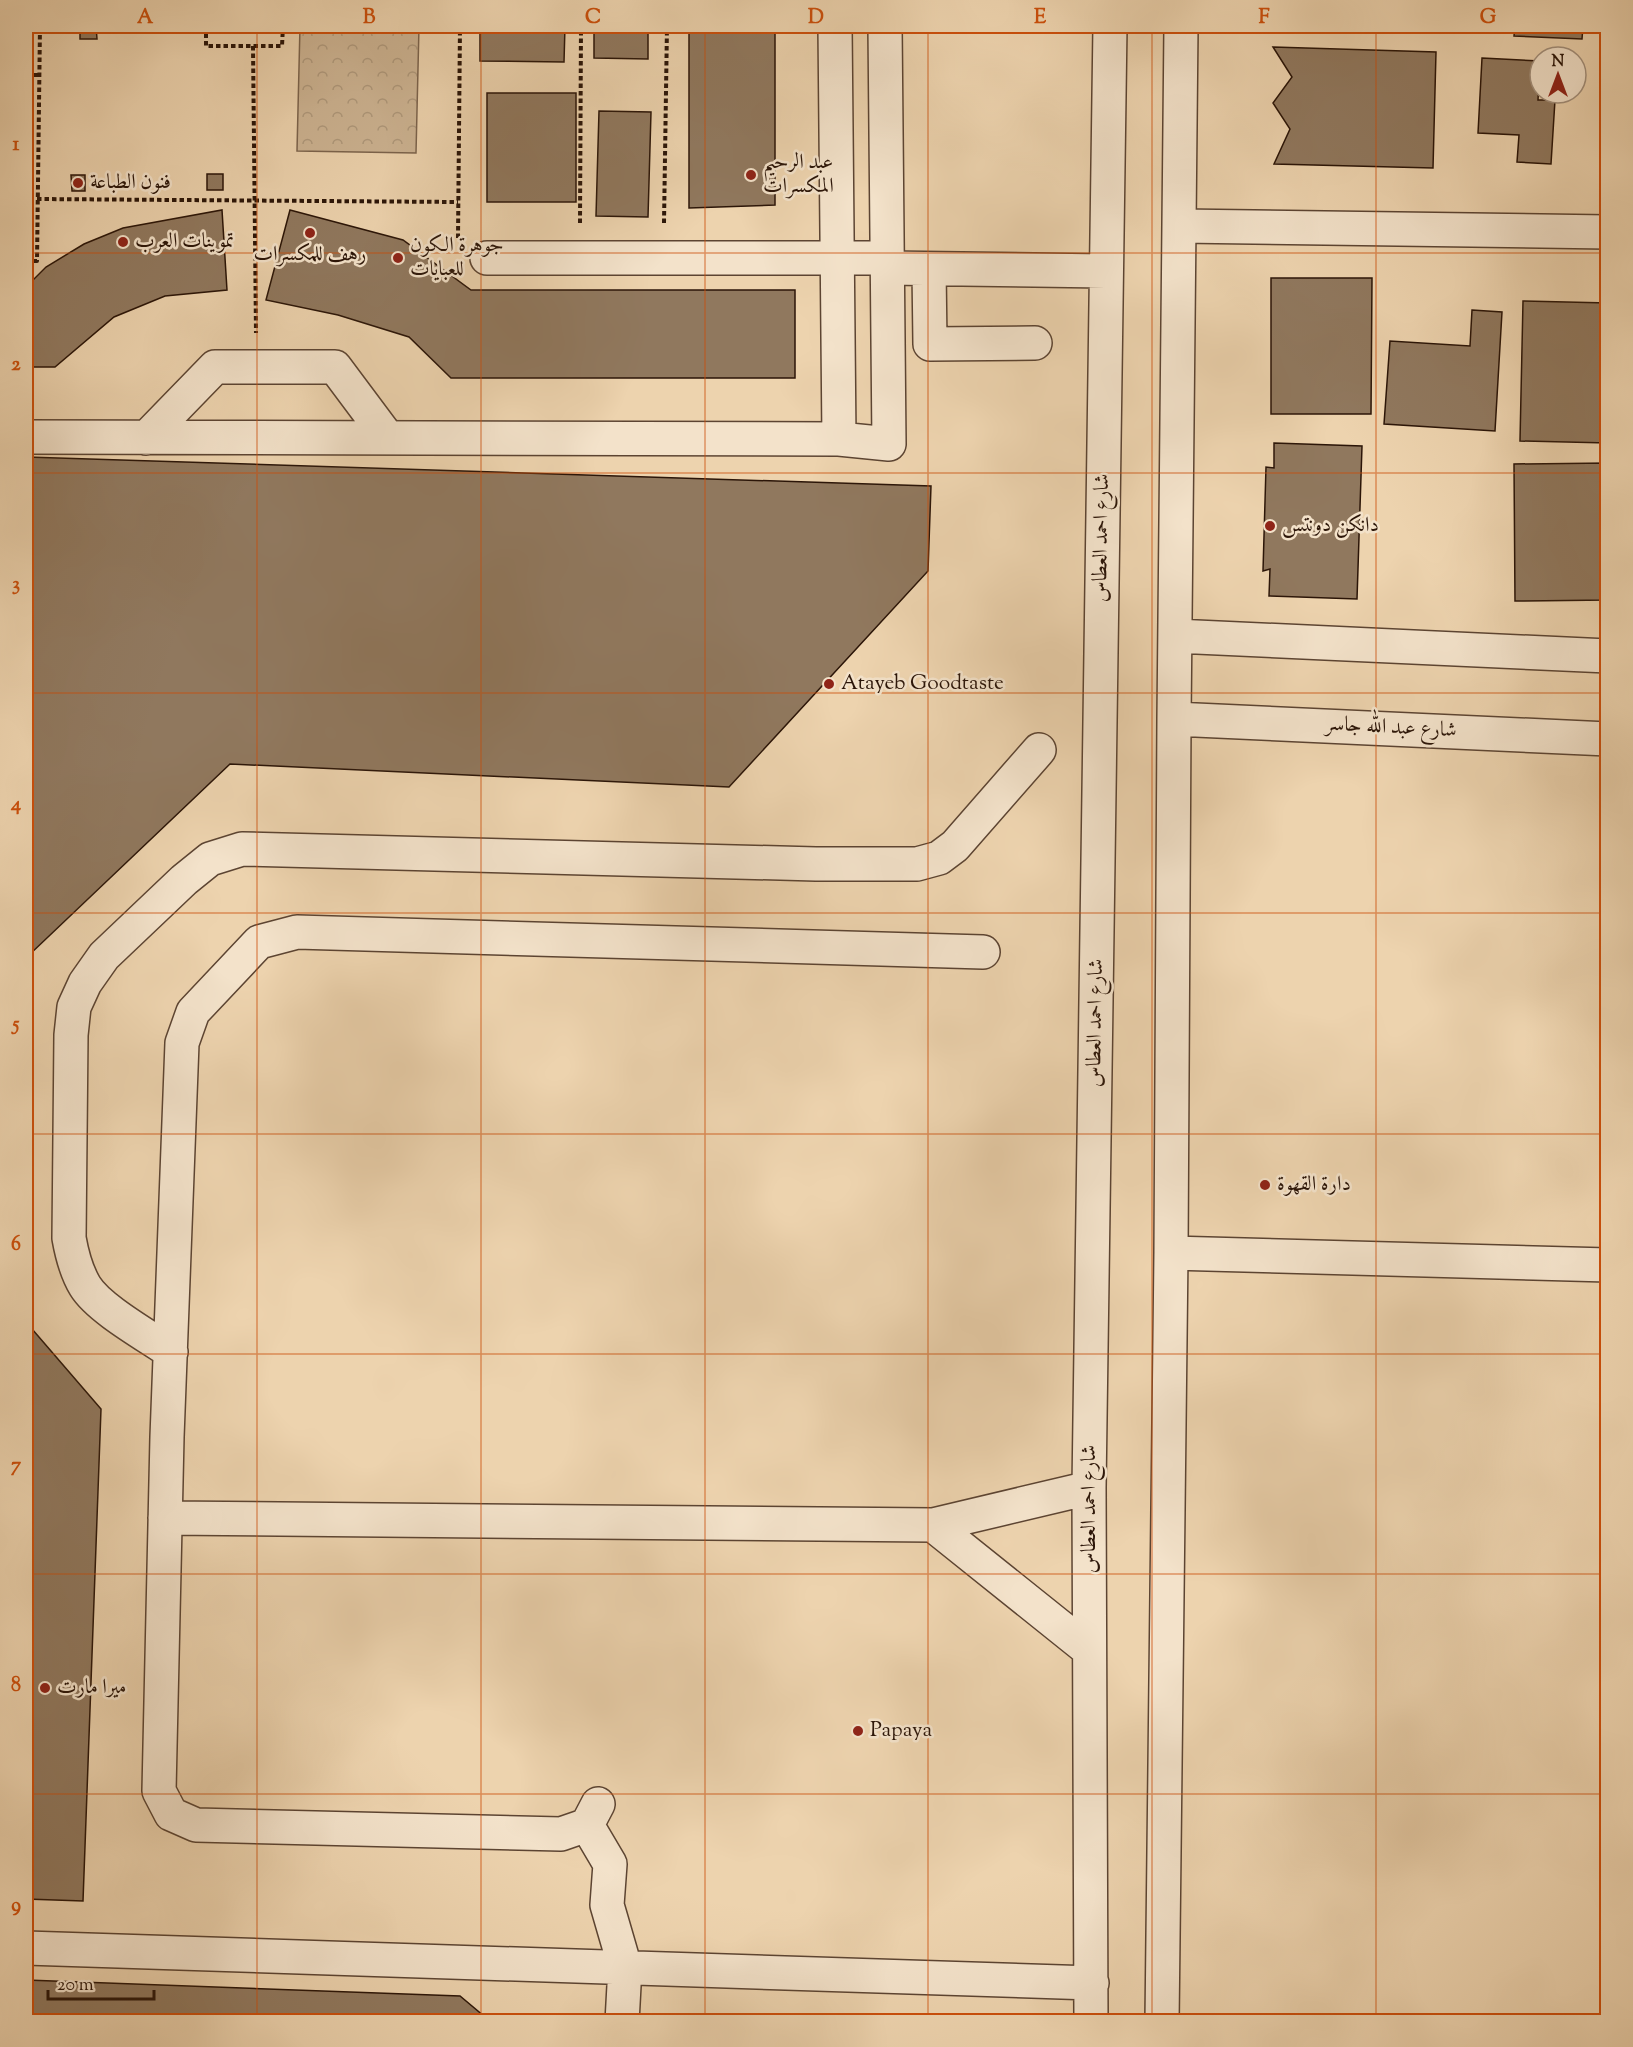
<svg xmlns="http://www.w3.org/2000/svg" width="1633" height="2047" viewBox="0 0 1633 2047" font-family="'Sorts Mill Goudy',Amiri,serif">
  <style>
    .park { fill: url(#park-crowns); stroke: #7c644d; stroke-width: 1.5 }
    .building { fill: #90785e; stroke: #2b1508; stroke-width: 1.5 }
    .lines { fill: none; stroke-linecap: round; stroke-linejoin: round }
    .minor-casing { stroke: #5c4432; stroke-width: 36 }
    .path { stroke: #2b1508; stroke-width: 4; stroke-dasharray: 4.5 3; stroke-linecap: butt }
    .minor { stroke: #f3e2ca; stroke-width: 33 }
    .grid { fill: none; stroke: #cc4f0b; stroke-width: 1.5; stroke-opacity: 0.55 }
    .poi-dot { fill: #8f2418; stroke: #f3e2ca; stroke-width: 2 }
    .labels { text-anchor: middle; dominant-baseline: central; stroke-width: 5; stroke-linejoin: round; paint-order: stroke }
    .poi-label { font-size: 21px; fill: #2b1508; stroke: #f3e2ca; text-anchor: start }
    .street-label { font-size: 21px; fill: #2b1508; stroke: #f3e2ca }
    .neatline { fill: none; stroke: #cc4f0b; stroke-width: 2 }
    .grid-label { font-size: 20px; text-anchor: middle; font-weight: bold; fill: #cc4f0b }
  </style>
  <defs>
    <pattern id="park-crowns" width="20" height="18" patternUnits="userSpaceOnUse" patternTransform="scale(1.5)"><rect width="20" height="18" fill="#ccb392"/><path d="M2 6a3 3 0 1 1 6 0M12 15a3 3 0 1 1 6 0" fill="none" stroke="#af997c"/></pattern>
  </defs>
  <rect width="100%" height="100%" fill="#edd3ae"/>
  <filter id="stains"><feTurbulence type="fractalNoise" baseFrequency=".00333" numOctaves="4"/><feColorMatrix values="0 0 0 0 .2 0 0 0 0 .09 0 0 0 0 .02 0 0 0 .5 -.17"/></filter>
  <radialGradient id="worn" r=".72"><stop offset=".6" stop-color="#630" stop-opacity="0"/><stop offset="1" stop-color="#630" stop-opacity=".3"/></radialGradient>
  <path class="park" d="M300 26H419L416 153 297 151Z"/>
  <path class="building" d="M80 26H96L97 39H80Z
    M480 26H565L564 62 480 61Z
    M594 26H648V59L594 58Z
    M689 26H775V205L689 208Z
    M1515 26H1583L1582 39 1514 36Z
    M1273 47 1436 52 1433 168 1274 164 1290 129 1273 103 1292 77Z
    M1482 58 1540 61 1538 100H1555L1551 164 1517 162 1519 135 1478 133Z
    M487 93H576V202H487Z
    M599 111 651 112 648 217 596 216Z
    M207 174H223V190H207Z
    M71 175H85V191H72Z
    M222 210 227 290 165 296 114 317 55 367H26V287L46 267 84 244 123 228Z
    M290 210 403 240 471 290H795V378H451L409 337 338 315 266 300Z
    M1271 278H1372L1371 414H1271Z
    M1523 301 1608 303V443L1520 441Z
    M1472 310 1502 312 1495 431 1384 424 1390 341 1470 346Z
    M1274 443 1362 446 1357 599 1269 596 1270 569 1263 571 1266 467 1274 468Z
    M26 457 931 486 928 571 729 787 230 764 28 956 26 1057Z
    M1608 463V600L1515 601 1514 464Z
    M26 1322 101 1409 83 1901 26 1899Z
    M26 1980 460 1996 491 2022H26Z"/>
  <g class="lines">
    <defs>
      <path id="minor" d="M835 26 839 439 889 444 885 26
        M1180 226 1608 232
        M487 258H887
        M887 268 1106 271
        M929 269 930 344 1035 343
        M26 437 839 439
        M146 438 215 367H335L388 438
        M1175 636 1608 656
        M1174 719 1608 739
        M1171 1253 1608 1265
        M171 1352C148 1336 99 1309 85 1286 76 1271 72 1255 69 1238L71 1035 74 1007 85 983 104 956 184 880 210 859 242 849 816 864H917L939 858 955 846 1039 750
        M165 1518 933 1525 1089 1488
        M933 1525 1089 1650
        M598 1804 587 1825 561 1834 196 1825 171 1814 159 1791 167 1437 182 1043 193 1012 259 942 297 932 983 952
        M587 1825 610 1864 607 1905 625 1967 622 2022
        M26 1948 1092 1983
        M1091 2022 1089 1488 1110 26
        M1162 2022 1171 1253 1174 719 1181 26"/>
    </defs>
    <use href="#minor" class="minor-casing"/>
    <path class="path" d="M206 26V46H282L283 26
      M253 46 256 333
      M26 75H39
      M37 199 458 202
      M580 223 581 26
      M664 223 667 26
      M458 238 460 26
      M26 261H37L40 26"/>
    <use href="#minor" class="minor"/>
  </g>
  <path class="grid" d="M257 26V2022M481 26V2022M705 26V2022M928 26V2022M1152 26V2022M1376 26V2022M26 253H1608M26 473H1608M26 693H1608M26 913H1608M26 1134H1608M26 1354H1608M26 1574H1608M26 1794H1608"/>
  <g class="poi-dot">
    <circle cx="751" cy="175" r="6"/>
    <circle cx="78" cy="183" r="6"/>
    <circle cx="310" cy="233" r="6"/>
    <circle cx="123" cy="242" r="6"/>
    <circle cx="398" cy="258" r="6"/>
    <circle cx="1270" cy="526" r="6"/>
    <circle cx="829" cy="684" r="6"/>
    <circle cx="1265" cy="1185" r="6"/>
    <circle cx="45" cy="1688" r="6"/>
    <circle cx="858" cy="1731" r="6"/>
  </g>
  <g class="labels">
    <g class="poi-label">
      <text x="763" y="163">عبد الرحيم<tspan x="763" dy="24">المكسرات</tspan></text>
      <text x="90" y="183">فنون الطباعة</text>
      <text x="135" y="242">تموينات العرب</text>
      <text x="410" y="246">جوهرة الكون<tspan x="410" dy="24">للعبايات</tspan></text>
      <text x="310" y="255" text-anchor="middle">رهف للمكسرات</text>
      <text x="1282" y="526">دانكن دونتس</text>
      <text x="841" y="684">Atayeb Goodtaste</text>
      <text x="1277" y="1185">دارة القهوة</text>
      <text x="57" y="1688">ميرا مارت</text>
      <text x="870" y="1731">Papaya</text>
    </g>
    <g class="street-label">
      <text transform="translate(1102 538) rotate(-89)">شارع احمد العطاس</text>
      <text transform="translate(1391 728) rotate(3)">شارع عبد الله جاسر</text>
      <text transform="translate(1096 1023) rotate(-89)">شارع احمد العطاس</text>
      <text transform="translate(1090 1509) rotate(-90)">شارع احمد العطاس</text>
    </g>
  </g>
  <rect width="1633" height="2047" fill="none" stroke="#edd3ae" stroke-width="66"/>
  <g transform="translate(1558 75)"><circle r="28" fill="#f3e2ca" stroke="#a3907c" stroke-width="1.5"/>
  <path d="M0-4.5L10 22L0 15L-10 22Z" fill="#8f2418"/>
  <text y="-9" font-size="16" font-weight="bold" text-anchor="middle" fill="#2b1508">N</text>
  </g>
  <path d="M48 1990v9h106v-9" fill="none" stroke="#2b1508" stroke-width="3"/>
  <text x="57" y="1990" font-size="18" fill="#2b1508" stroke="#f3e2ca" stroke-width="4.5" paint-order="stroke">20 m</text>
  <rect x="33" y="33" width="1567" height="1981" class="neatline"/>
  <g class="grid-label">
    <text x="145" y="23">A</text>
    <text x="369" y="23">B</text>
    <text x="593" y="23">C</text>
    <text x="816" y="23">D</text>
    <text x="1040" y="23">E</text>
    <text x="1264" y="23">F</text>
    <text x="1488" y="23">G</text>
    <text x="16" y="150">1</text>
    <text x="16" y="370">2</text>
    <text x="16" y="590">3</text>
    <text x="16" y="810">4</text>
    <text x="16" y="1030">5</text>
    <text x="16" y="1250">6</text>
    <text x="16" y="1471">7</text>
    <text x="16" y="1691">8</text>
    <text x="16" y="1911">9</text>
  </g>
  <rect width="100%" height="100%" filter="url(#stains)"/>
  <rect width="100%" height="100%" fill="url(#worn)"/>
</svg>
